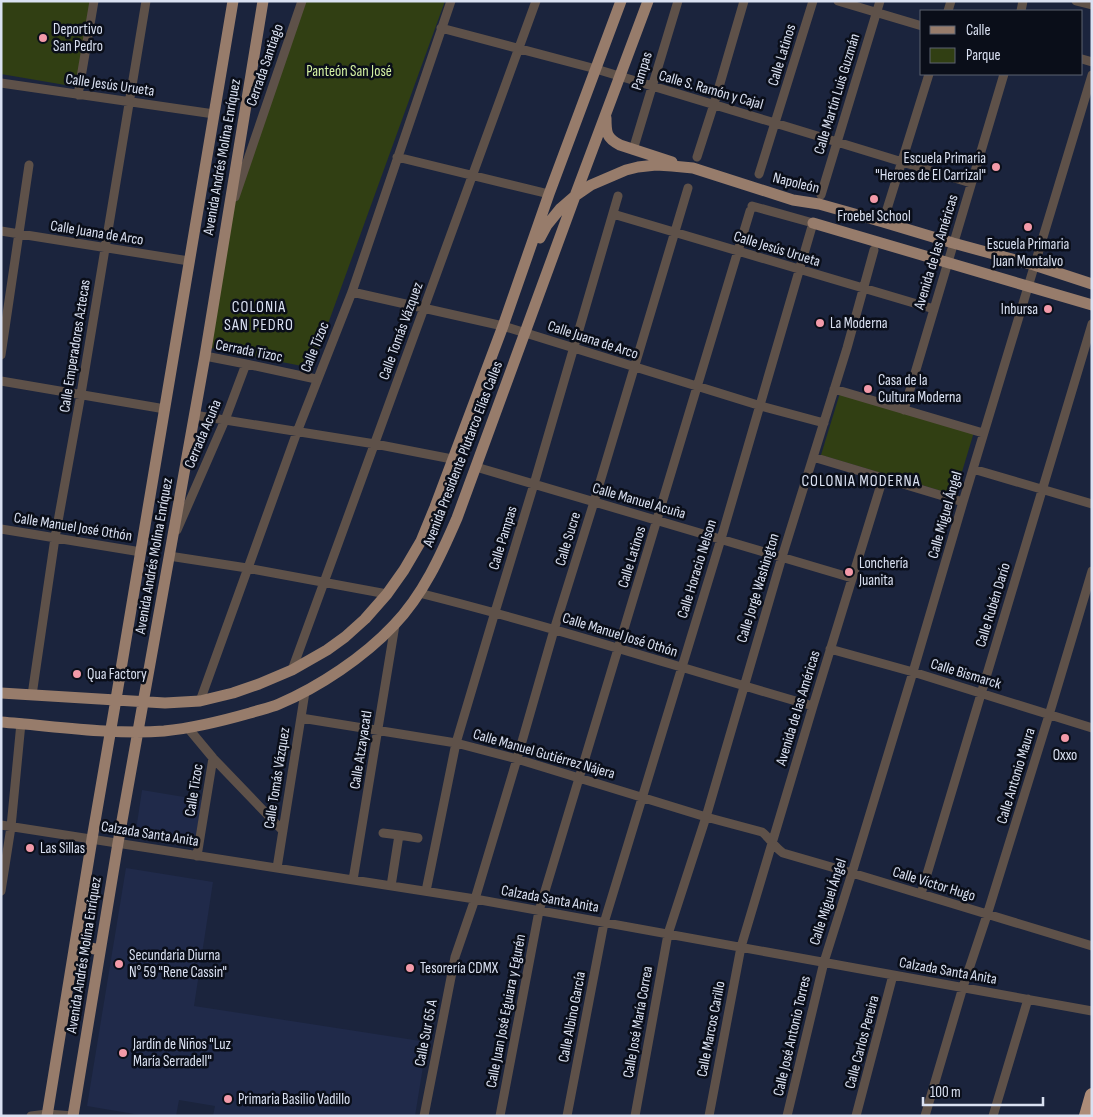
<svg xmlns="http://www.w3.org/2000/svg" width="1093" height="1117" viewBox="0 0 1093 1117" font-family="'Sofia Sans Condensed',sans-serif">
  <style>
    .built { fill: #202a4a }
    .green { fill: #313f13 }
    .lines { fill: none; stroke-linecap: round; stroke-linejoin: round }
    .minor { stroke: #5e5149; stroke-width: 9 }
    .major { stroke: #977c6b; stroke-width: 11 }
    .highway { stroke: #ad8c78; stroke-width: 14 }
    .poi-dot { fill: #f39aa9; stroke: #0a0e19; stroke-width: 2 }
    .labels { text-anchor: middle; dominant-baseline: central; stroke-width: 5; stroke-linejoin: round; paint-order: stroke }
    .poi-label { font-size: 15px; fill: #dae1f2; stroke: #0a0e19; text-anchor: start }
    .street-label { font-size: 15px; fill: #dae1f2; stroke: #0a0e19 }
    .park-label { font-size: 15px; fill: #d4f1a3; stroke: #0a0e19 }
    .neighbourhood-label { font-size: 16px; letter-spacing: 1px; fill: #dae1f2; stroke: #0a0e19 }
  </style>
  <rect width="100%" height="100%" fill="#1b243d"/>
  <path class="built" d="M142 790 202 800 194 846 135 837Z
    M126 868 213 882 194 1006 427 1042 415 1116H213L215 1106 179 1100 176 1116H146L87 1106Z"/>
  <path class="green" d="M1 1H92L77 87 1 74Z
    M303 1H445L312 368 211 348 232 212Z
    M840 393 974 432 955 495 821 455Z"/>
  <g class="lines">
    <path class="minor" d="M838 1 922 26
      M1076 1 1092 5
      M948 11 951 1
      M1021 11 1023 1
      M441 28 596 69 775 123 971 183
      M1082 59 1092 62
      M1 83 214 114
      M78 95 94 1
      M633 150 678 1
      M397 157 549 194
      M697 157 714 104 744 1
      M759 174 813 1
      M821 195 880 1
      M235 197 302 1
      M613 214 934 309
      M883 222 929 74
      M1 231 189 261
      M352 292 503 326 761 406 824 423
      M1 355 29 165
      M205 356 246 364 316 379
      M1 381 165 409
      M834 389 983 433
      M904 410 1004 74
      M194 415 375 444 452 459
      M813 457 963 502
      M476 467 852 578
      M973 469 1092 504
      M1 529 141 552
      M177 530 225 420 246 364
      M169 556 247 568 387 594
      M419 593C551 626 681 668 813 706
      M830 649 913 672 1092 728
      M292 670 536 1
      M32 695 55 538 81 394 146 1
      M200 701 297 432 352 292 451 1
      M301 718 456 743 517 759 706 817 762 832C770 838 774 847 783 853L852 873 1092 946
      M188 728 213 758 283 831
      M1 825 475 899 1092 1011
      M383 833 399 835 391 886
      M399 835 418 838
      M197 856 213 758
      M277 868 305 692
      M353 880 395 625
      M1 891 11 827 21 723
      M426 891 456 743 495 612 534 484 618 196
      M921 894 1092 324
      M31 1116 47 1114 74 1116
      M424 1116 455 957 475 899 517 759 554 630 594 502 688 188
      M500 1116 539 911 750 211
      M567 1116 604 923 721 539 813 223 752 206
      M635 1116 668 934 706 817 782 557 847 348 874 250
      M709 1116 741 947 813 706 883 478
      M787 1116 824 962 852 873 913 672 963 502 1092 75
      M856 1116 893 975
      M925 1116 963 987 987 915 1049 715 1092 571
      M993 1116 1028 999"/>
    <path class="major" d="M606 118C606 132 606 138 620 145L672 162
      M813 223 1092 305
      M540 238 547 225 560 209 575 196 591 185 626 170 638 167 656 165 672 166 693 168 793 200 819 204 883 222 953 243 1034 265 1092 284
      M1 693 165 703 200 701 233 693 259 684 292 670 327 650 345 637 365 619 387 594 404 570 421 541 435 507 503 326 549 194 621 1
      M1 722C54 726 112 735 164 731 194 728 222 721 250 713 259 710 270 708 279 704 319 687 364 657 394 625 423 595 441 555 457 518L575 196 648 1
      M75 945 100 950
      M47 1116 92 839 114 711 233 1
      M73 1116 118 843 205 356 263 1"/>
    <path class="highway" d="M1086 1116 1092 1095"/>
  </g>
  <g class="poi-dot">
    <circle cx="43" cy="38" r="5"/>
    <circle cx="996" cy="167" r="5"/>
    <circle cx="874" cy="199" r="5"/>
    <circle cx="1028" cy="227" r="5"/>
    <circle cx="1048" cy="309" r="5"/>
    <circle cx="820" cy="323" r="5"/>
    <circle cx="868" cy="389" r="5"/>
    <circle cx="849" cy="572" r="5"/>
    <circle cx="77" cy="674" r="5"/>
    <circle cx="1065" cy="738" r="5"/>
    <circle cx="30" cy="848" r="5"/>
    <circle cx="119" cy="964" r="5"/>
    <circle cx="410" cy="968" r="5"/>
    <circle cx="123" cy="1053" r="5"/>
    <circle cx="228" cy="1099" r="5"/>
  </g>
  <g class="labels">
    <g class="poi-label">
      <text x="53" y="29">Deportivo<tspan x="53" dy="17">San Pedro</tspan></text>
      <text x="986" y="158" text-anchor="end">Escuela Primaria<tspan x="986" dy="17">"Heroes de El Carrizal"</tspan></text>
      <text x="874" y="216" text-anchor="middle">Froebel School</text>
      <text x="1028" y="244" text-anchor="middle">Escuela Primaria<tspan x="1028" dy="17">Juan Montalvo</tspan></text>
      <text x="1038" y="309" text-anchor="end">Inbursa</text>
      <text x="830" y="323">La Moderna</text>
      <text x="878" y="380">Casa de la<tspan x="878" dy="17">Cultura Moderna</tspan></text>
      <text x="859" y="563">Lonchería<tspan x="859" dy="17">Juanita</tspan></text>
      <text x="87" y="674">Qua Factory</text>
      <text x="1065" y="755" text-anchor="middle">Oxxo</text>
      <text x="40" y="848">Las Sillas</text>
      <text x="129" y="955">Secundaria Diurna<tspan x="129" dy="17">N° 59 "Rene Cassin"</tspan></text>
      <text x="420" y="968">Tesorería CDMX</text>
      <text x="133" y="1044">Jardín de Niños "Luz<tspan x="133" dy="17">María Serradell"</tspan></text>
      <text x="238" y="1099">Primaria Basilio Vadillo</text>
    </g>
    <g class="street-label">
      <text transform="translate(782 55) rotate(-73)">Calle Latinos</text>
      <text transform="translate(265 65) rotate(-71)">Cerrada Santiago</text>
      <text transform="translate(642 71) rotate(-73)">Pampas</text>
      <text transform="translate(110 85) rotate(8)">Calle Jesús Urueta</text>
      <text transform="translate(711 90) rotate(16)">Calle S. Ramón y Cajal</text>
      <text transform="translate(837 94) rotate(-73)">Calle Martín Luis Guzmán</text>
      <text transform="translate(222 157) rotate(-80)">Avenida Andrés Molina Enríquez</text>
      <text transform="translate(796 183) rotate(14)">Napoleón</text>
      <text transform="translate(97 233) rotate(9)">Calle Juana de Arco</text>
      <text transform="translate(777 249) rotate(17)">Calle Jesús Urueta</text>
      <text transform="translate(936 252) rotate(-73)">Avenida de las Américas</text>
      <text transform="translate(401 331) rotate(-70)">Calle Tomás Vázquez</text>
      <text transform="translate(593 340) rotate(18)">Calle Juana de Arco</text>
      <text transform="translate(75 346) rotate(-81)">Calle Emperadores Aztecas</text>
      <text transform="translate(315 347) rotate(-68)">Calle Tizoc</text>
      <text transform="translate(249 351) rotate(11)">Cerrada Tizoc</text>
      <text transform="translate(203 434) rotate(-67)">Cerrada Acuña</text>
      <text transform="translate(463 454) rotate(-69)">Avenida Presidente Plutarco Elías Calles</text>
      <text transform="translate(639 501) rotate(16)">Calle Manuel Acuña</text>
      <text transform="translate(945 515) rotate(-74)">Calle Miguel Ángel</text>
      <text transform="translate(73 527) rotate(9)">Calle Manuel José Othón</text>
      <text transform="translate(503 538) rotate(-73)">Calle Pampas</text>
      <text transform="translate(568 539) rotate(-73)">Calle Sucre</text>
      <text transform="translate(154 556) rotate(-80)">Avenida Andrés Molina Enríquez</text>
      <text transform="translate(632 557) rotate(-73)">Calle Latinos</text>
      <text transform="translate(697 569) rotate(-73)">Calle Horacio Nelson</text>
      <text transform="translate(758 588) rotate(-73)">Calle Jorge Washington</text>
      <text transform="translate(993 605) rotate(-73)">Calle Rubén Darío</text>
      <text transform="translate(620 635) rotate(17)">Calle Manuel José Othón</text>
      <text transform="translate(966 674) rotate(17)">Calle Bismarck</text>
      <text transform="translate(798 708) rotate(-73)">Avenida de las Américas</text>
      <text transform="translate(361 750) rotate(-81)">Calle Atzayacatl</text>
      <text transform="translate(544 754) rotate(16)">Calle Manuel Gutiérrez Nájera</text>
      <text transform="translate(1016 776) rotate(-73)">Calle Antonio Maura</text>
      <text transform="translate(277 778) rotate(-81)">Calle Tomás Vázquez</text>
      <text transform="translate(194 790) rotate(-81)">Calle Tizoc</text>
      <text transform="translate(150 834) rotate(9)">Calzada Santa Anita</text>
      <text transform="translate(934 884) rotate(17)">Calle Víctor Hugo</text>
      <text transform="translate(550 899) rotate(10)">Calzada Santa Anita</text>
      <text transform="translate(828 902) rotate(-72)">Calle Miguel Ángel</text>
      <text transform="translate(84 955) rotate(-81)">Avenida Andrés Molina Enríquez</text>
      <text transform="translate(948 971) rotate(10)">Calzada Santa Anita</text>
      <text transform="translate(506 1011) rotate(-79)">Calle Juan José Eguiara y Egurén</text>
      <text transform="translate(572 1017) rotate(-79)">Calle Albino García</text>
      <text transform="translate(638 1022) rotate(-80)">Calle José María Correa</text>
      <text transform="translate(711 1029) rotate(-79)">Calle Marcos Carillo</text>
      <text transform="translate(426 1033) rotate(-79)">Calle Sur 65 A</text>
      <text transform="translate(792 1036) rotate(-77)">Calle José Antonio Torres</text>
      <text transform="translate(862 1042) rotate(-75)">Calle Carlos Pereira</text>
    </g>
    <g class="park-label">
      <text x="349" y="71">Panteón San José</text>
    </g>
    <g class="neighbourhood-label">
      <text x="259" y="307">COLONIA<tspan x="259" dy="18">SAN PEDRO</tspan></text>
      <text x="861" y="481">COLONIA MODERNA</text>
    </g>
  </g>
  <rect width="1093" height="1117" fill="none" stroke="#dae1f2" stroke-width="5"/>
  <rect x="920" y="10" width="162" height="65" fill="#0a0e19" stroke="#5d6270"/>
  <rect x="930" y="26" width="25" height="8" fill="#977c6b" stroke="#5d6270"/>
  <text x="966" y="35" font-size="15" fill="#dae1f2">Calle</text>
  <rect x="930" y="48" width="25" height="15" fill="#313f13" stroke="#5d6270"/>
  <text x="966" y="60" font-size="15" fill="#dae1f2">Parque</text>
  <path d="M923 1097v8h120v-8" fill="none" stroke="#dae1f2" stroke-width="2.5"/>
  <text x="930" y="1097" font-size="15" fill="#dae1f2" stroke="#0a0e19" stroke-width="4" paint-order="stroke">100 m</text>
</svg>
